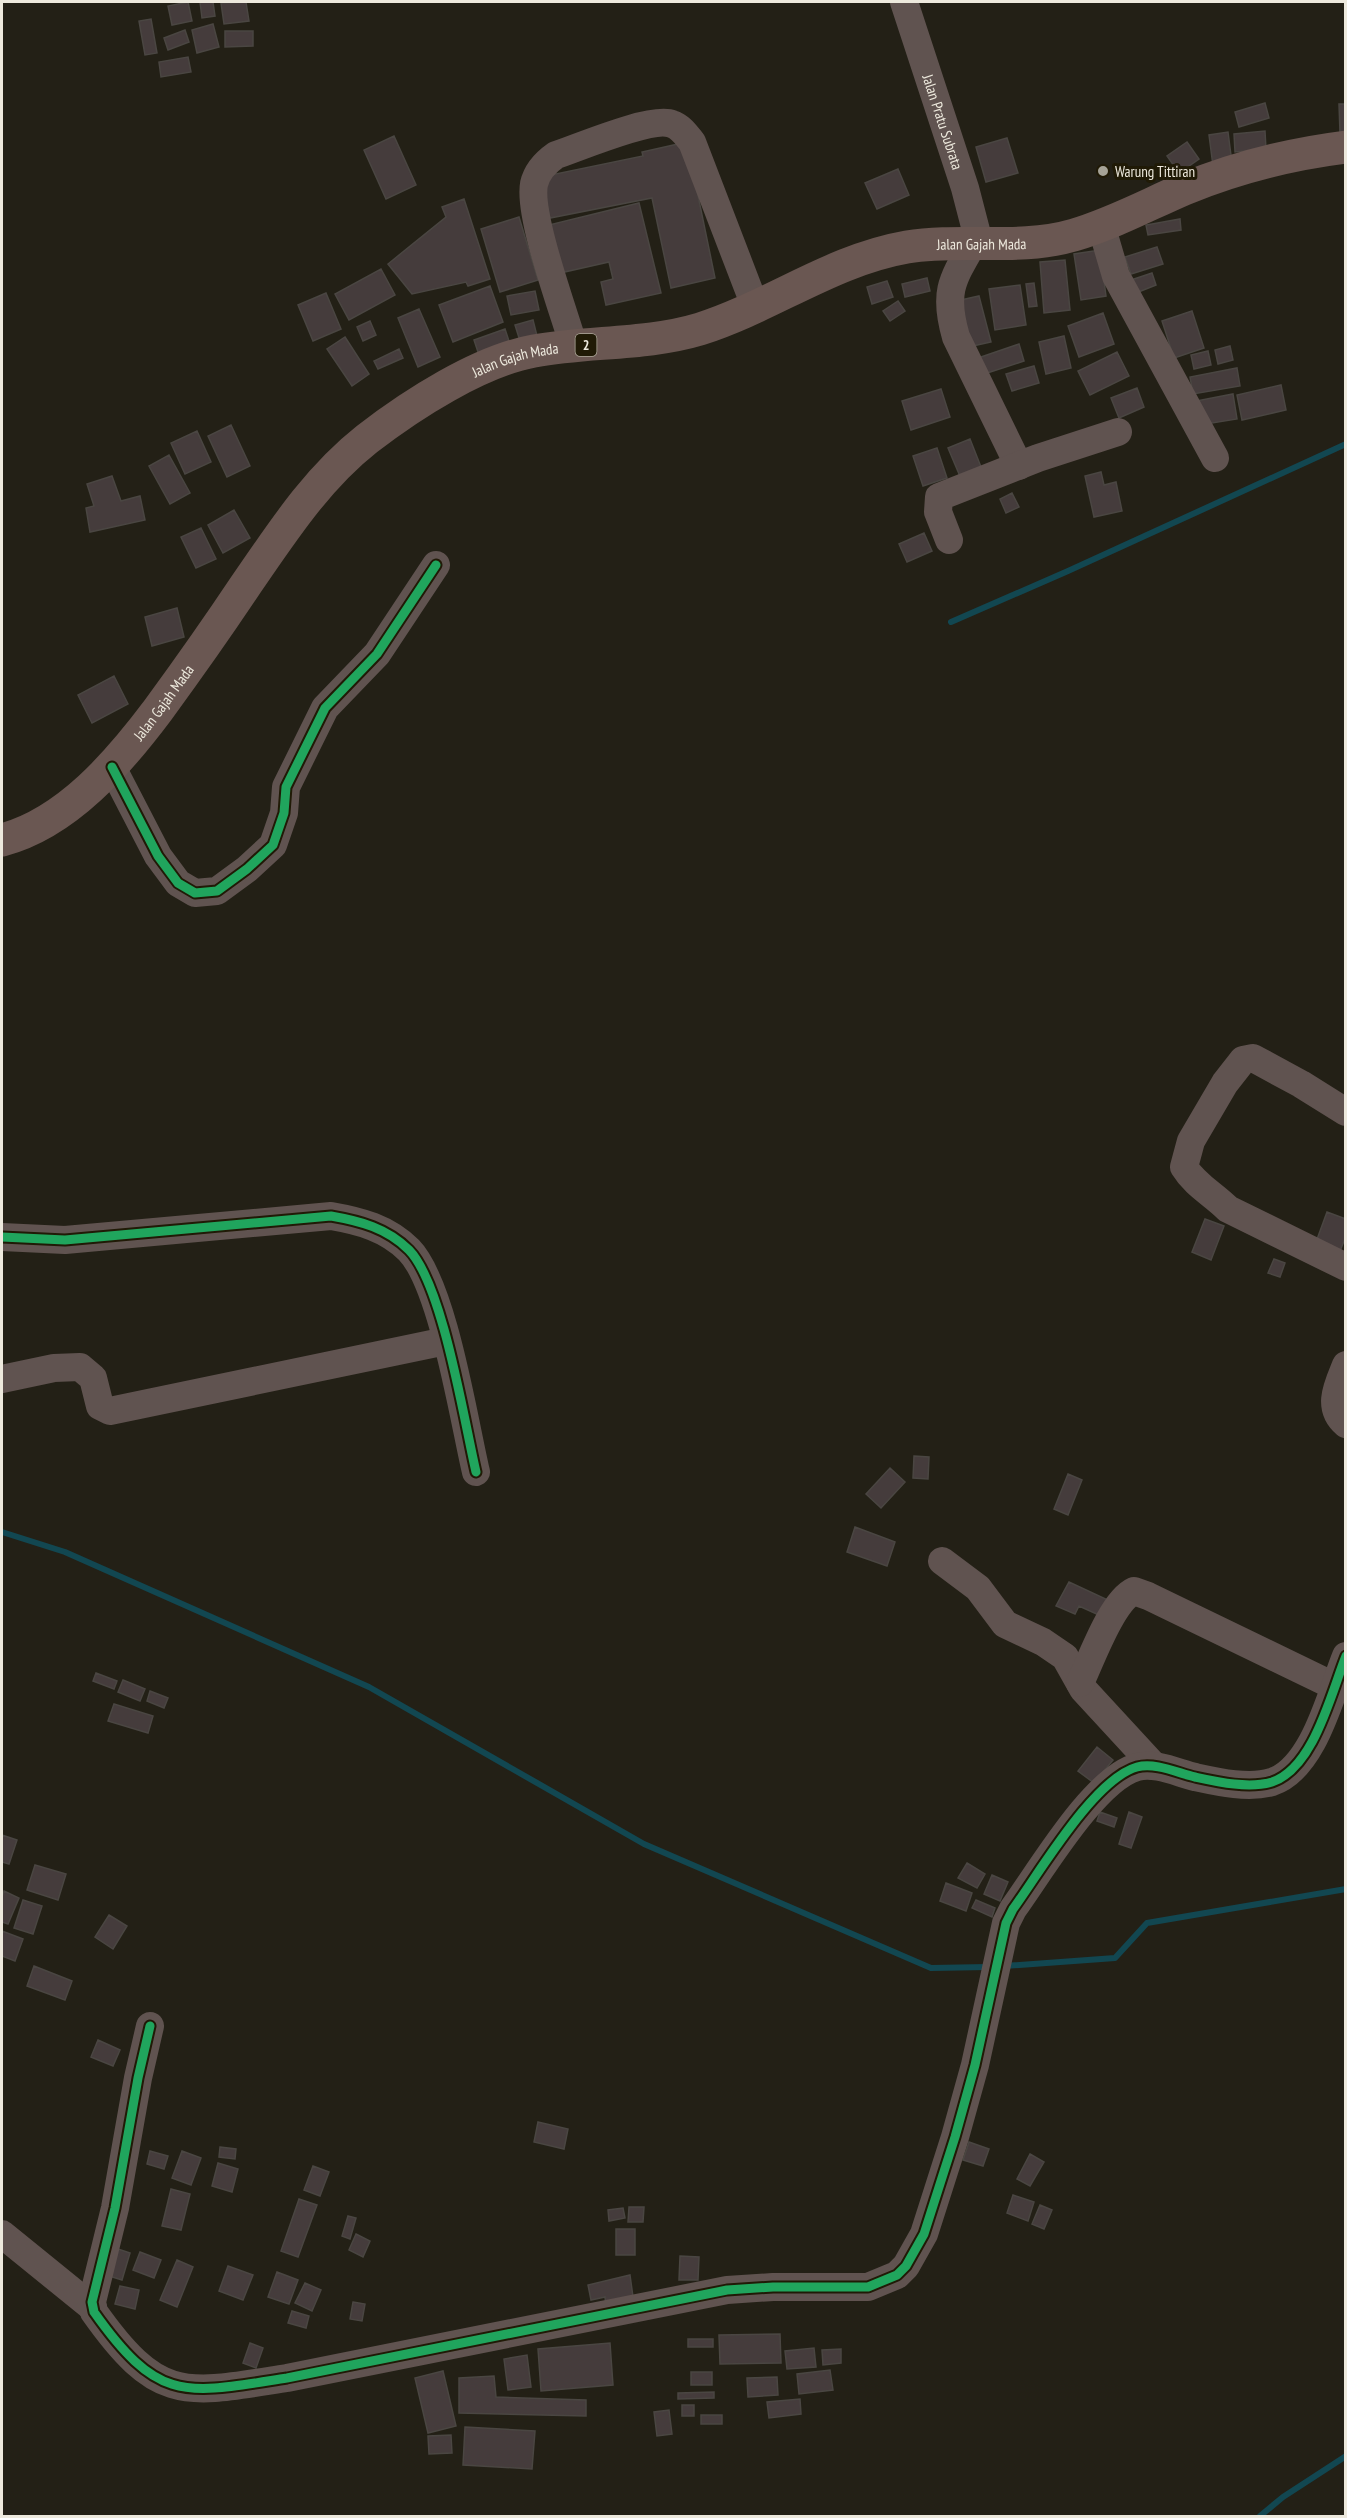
<svg xmlns="http://www.w3.org/2000/svg" width="1347" height="2518" viewBox="0 0 1347 2518" font-family="'PT Sans Narrow',sans-serif">
  <style>
    .lines { fill: none; stroke-linecap: round; stroke-linejoin: round }
    .stream { stroke: #124751; stroke-width: 6 }
    .building { fill: #453c3c; stroke: #4a4642; stroke-width: 1.5 }
    .minor { stroke: #605350; stroke-width: 28 }
    .highway { stroke: #6a5752; stroke-width: 33 }
    .cycleway-casing { stroke: #201a06; stroke-width: 13 }
    .cycleway { stroke: #20a55d; stroke-width: 9 }
    .poi-dot { fill: #a6a397; stroke: #201a06; stroke-width: 2 }
    .labels { text-anchor: middle; dominant-baseline: central; stroke-width: 6; stroke-linejoin: round; paint-order: stroke }
    .shield { fill: #201a06; stroke: #b0ab9c; stroke-width: 1.5 }
    .shield-label { font-size: 14px; font-weight: bold; fill: #ede9dd }
    .street-label { font-size: 15px; fill: #ede9dd; stroke: #201a06 }
    .poi-label { font-size: 15px; fill: #ede9dd; stroke: #201a06; text-anchor: start }
  </style>
  <rect width="100%" height="100%" fill="#232016"/>
  <g class="lines">
    <path class="stream" d="M951 622 1068 571 1346 444
      M2 1532 65 1552 369 1687 644 1844 931 1968 988 1967
      M1004 1966 1115 1958 1147 1923 1346 1889
      M1260 2516 1283 2497 1346 2456"/>
  </g>
  <path class="building" d="M188 2 192 21 172 25 168 6Z
    M200 2H213L215 16 202 18Z
    M246 2 249 21 224 24 221 3Z
    M151 19 157 53 145 55 139 21Z
    M213 24 219 47 197 53 192 30Z
    M185 30 189 42 168 50 164 38Z
    M225 31H253V46L225 47Z
    M188 57 191 72 161 77 159 62Z
    M1265 103 1269 118 1239 127 1235 112Z
    M1339 104H1346V133H1340Z
    M1265 131 1266 149 1235 152 1234 134Z
    M1228 132 1232 163 1213 166 1209 135Z
    M394 136 416 185 386 199 364 150Z
    M1007 138 1018 173 986 182 976 147Z
    M687 142 715 278 671 288 652 198 550 218 541 177 643 156 642 152Z
    M1187 142 1199 159 1179 173 1167 156Z
    M898 169 909 195 877 209 865 183Z
    M464 199 490 279 468 286 466 282 412 294 388 264 446 217 442 207Z
    M639 203 661 293 606 305 601 282 613 279 609 262 560 273 549 225Z
    M519 217 538 280 500 292 481 229Z
    M1180 219 1181 230 1148 235 1146 225Z
    M1157 247 1163 264 1131 274 1125 257Z
    M1100 250 1106 296 1081 300 1074 254Z
    M1065 260 1070 310 1044 313 1040 262Z
    M381 269 395 295 349 320 335 294Z
    M1152 273 1156 285 1136 293 1131 280Z
    M927 278 930 291 905 297 902 284Z
    M887 281 893 297 872 304 867 287Z
    M1034 283 1037 306 1029 307 1026 284Z
    M1020 285 1026 325 995 330 989 289Z
    M490 286 503 322 453 342 439 305Z
    M535 291 539 310 511 315 507 296Z
    M326 293 341 329 313 341 298 305Z
    M979 296 991 342 968 347 956 301Z
    M898 301 905 311 890 321 883 311Z
    M419 309 440 357 418 367 398 318Z
    M1192 311 1204 348 1174 358 1162 321Z
    M1103 313 1114 344 1079 357 1068 326Z
    M533 320 537 336 520 341 515 325Z
    M370 321 376 335 363 341 357 327Z
    M505 329 510 344 479 355 474 340Z
    M1064 336 1071 368 1046 374 1039 342Z
    M345 337 369 374 352 386 327 349Z
    M1019 344 1024 361 984 374 978 358Z
    M1230 346 1233 360 1218 364 1215 350Z
    M399 349 403 358 378 369 374 361Z
    M1208 351 1211 365 1194 369 1191 355Z
    M1117 352 1129 376 1090 395 1078 371Z
    M1034 366 1039 383 1012 391 1006 374Z
    M1237 368 1240 386 1193 394 1190 377Z
    M1281 385 1286 410 1242 420 1237 395Z
    M1137 388 1144 407 1119 418 1111 398Z
    M941 389 950 417 911 430 902 401Z
    M1233 394 1237 419 1200 425 1196 401Z
    M231 425 250 466 227 477 208 436Z
    M197 431 211 462 185 474 171 443Z
    M970 439 983 472 962 481 948 448Z
    M937 448 947 478 923 486 913 456Z
    M169 455 190 493 170 504 149 466Z
    M1101 472 1104 485 1116 482 1122 511 1094 517 1085 476Z
    M112 476 121 501 140 496 145 520 90 532 86 508 94 506 87 484Z
    M1012 493 1019 507 1006 513 1000 499Z
    M234 510 250 538 223 553 208 525Z
    M201 528 216 559 196 568 181 537Z
    M924 533 932 551 907 562 899 544Z
    M177 608 184 637 152 646 145 617Z
    M114 676 128 704 92 723 78 695Z
    M1327 1212 1346 1219V1236L1340 1251 1316 1242Z
    M1205 1219 1224 1226 1211 1260 1192 1252Z
    M1274 1259 1285 1263 1280 1277 1268 1273Z
    M914 1456 929 1457 928 1479 913 1478Z
    M890 1468 905 1482 881 1508 866 1494Z
    M1068 1474 1082 1480 1068 1515 1054 1509Z
    M855 1527 895 1542 887 1566 847 1552Z
    M1069 1582 1108 1600 1101 1616 1079 1606 1075 1614 1056 1606Z
    M96 1673 117 1681 114 1689 93 1681Z
    M123 1680 145 1689 140 1701 118 1692Z
    M150 1691 168 1698 164 1708 147 1701Z
    M114 1704 153 1716 148 1733 108 1721Z
    M1097 1747 1113 1760 1094 1783 1078 1771Z
    M1100 1812 1117 1818 1114 1827 1097 1821Z
    M1129 1812 1142 1817 1131 1848 1119 1844Z
    M2 1835 17 1840 9 1864 2 1862Z
    M967 1863 985 1874 977 1888 958 1878Z
    M35 1865 66 1874 58 1900 27 1890Z
    M992 1875 1008 1882 1000 1901 984 1894Z
    M946 1883 972 1893 966 1911 940 1901Z
    M4 1891 19 1898 8 1924 2 1922V1897Z
    M23 1900 42 1906 33 1934 14 1928Z
    M976 1900 995 1908 992 1917 972 1908Z
    M109 1915 127 1926 113 1949 95 1937Z
    M2 1931 23 1939 15 1961 2 1956Z
    M34 1966 72 1981 65 2000 27 1986Z
    M98 2040 120 2050 113 2066 91 2057Z
    M538 2122 568 2129 564 2149 534 2142Z
    M969 2142 989 2149 983 2166 963 2160Z
    M220 2147 236 2149 235 2159 219 2157Z
    M150 2151 168 2156 164 2169 147 2164Z
    M182 2151 201 2158 191 2185 172 2178Z
    M1030 2154 1044 2162 1030 2186 1017 2179Z
    M218 2163 238 2169 232 2192 212 2186Z
    M313 2166 329 2172 320 2196 304 2190Z
    M171 2189 190 2194 181 2230 162 2226Z
    M1013 2195 1034 2202 1028 2221 1007 2213Z
    M299 2199 317 2205 298 2257 281 2251Z
    M1040 2205 1052 2210 1044 2229 1032 2224Z
    M629 2207H644L643 2222H628Z
    M623 2208 625 2218 609 2221 608 2210Z
    M348 2216 356 2218 350 2239 342 2236Z
    M616 2229H635V2255H616Z
    M356 2234 370 2241 363 2257 349 2250Z
    M115 2248 130 2253 122 2280 106 2275Z
    M140 2252 161 2260 154 2278 133 2270Z
    M680 2256 699 2257 698 2280H679Z
    M177 2260 193 2267 177 2307 160 2300Z
    M228 2266 253 2275 243 2300 219 2291Z
    M277 2272 298 2280 289 2304 268 2297Z
    M630 2275 634 2304 606 2307 605 2297 591 2300 588 2285Z
    M305 2283 321 2290 312 2311 295 2303Z
    M120 2286 139 2290 135 2309 115 2304Z
    M353 2302 365 2304 362 2321 350 2319Z
    M292 2311 309 2316 306 2328 288 2323Z
    M780 2334 781 2363 720 2364 719 2335Z
    M688 2339H713V2347H688Z
    M250 2343 263 2348 256 2368 243 2363Z
    M610 2343 613 2385 541 2391 538 2349Z
    M814 2348 816 2367 787 2369 785 2351Z
    M841 2349V2363L823 2365 822 2350Z
    M527 2355 531 2387 508 2390 504 2359Z
    M830 2370 833 2390 799 2394 797 2374Z
    M443 2371 456 2426 428 2433 415 2378Z
    M691 2372H712V2385H691Z
    M494 2376 496 2397 586 2400V2416L459 2413V2378Z
    M777 2377 778 2395 748 2397 747 2378Z
    M714 2392V2398L678 2399V2393Z
    M800 2399 801 2414 769 2418 767 2402Z
    M682 2405H694V2416H682Z
    M669 2410 672 2434 657 2436 654 2412Z
    M701 2415H722V2424H701Z
    M465 2427 535 2431 532 2469 463 2465Z
    M451 2435 452 2453 429 2454 428 2436Z"/>
  <g class="lines">
    <g class="minor">
      <path id="s1" d="M904 2 965 188 979 242"/>
      <path d="M1101 225 1116 276 1215 458"/>
      <path d="M974 242C952 280 943 292 956 337L1019 466"/>
      <path d="M574 347C564 312 528 216 534 184 537 171 546 162 556 155 580 147 652 116 672 124 681 127 686 135 692 142L755 306"/>
      <path d="M949 540 938 512 939 497 1038 458 1118 432"/>
      <path d="M112 767 158 856 178 883 195 893 217 891 247 869 273 845 284 813 286 787 325 708 377 654 436 565"/>
      <path d="M1346 1112 1301 1084 1253 1058 1243 1060 1225 1083 1191 1141 1184 1167C1195 1185 1213 1194 1228 1209L1346 1267"/>
      <path d="M2 1237 65 1240 331 1216C360 1221 387 1228 409 1250 443 1285 464 1421 476 1472"/>
      <path d="M1346 1365C1338 1385 1326 1407 1346 1424"/>
      <path d="M2 1379 54 1368 80 1367 93 1378 100 1406 110 1411 446 1341"/>
      <path d="M942 1561 978 1588 1005 1624 1043 1642 1065 1657 1083 1689 1154 1766"/>
      <path d="M1080 1683C1091 1660 1112 1601 1134 1591L1148 1596 1334 1686"/>
      <path d="M150 2026 138 2078 115 2208 92 2302 94 2312C159 2404 185 2394 287 2378L727 2290 773 2287H868L897 2275 906 2266 924 2234 955 2137 975 2065 1006 1923 1013 1909C1040 1872 1094 1779 1137 1767 1155 1762 1178 1773 1195 1777 1218 1782 1249 1789 1272 1782 1314 1768 1331 1693 1346 1656"/>
      <path d="M2 2234 93 2308"/>
    </g>
    <path class="highway" id="s2" d="M2 840C67 823 119 762 158 710 188 669 217 628 245 586 281 534 316 479 367 439 411 405 479 361 534 351 589 341 647 345 700 329 772 306 832 260 907 247 962 238 1019 251 1074 235 1112 224 1147 205 1184 189 1235 168 1290 154 1346 147"/>
    <defs>
      <path id="cycleway" d="M112 767 158 856 178 883 195 893 217 891 247 869 273 845 284 813 286 787 325 708 377 654 436 565
        M2 1237 65 1240 331 1216C360 1221 387 1228 409 1250 443 1285 464 1421 476 1472
        M150 2026 138 2078 115 2208 92 2302 94 2312C159 2404 185 2394 287 2378L727 2290 773 2287H868L897 2275 906 2266 924 2234 955 2137 975 2065 1006 1923 1013 1909C1040 1872 1094 1779 1137 1767 1155 1762 1178 1773 1195 1777 1218 1782 1249 1789 1272 1782 1314 1768 1331 1693 1346 1656"/>
    </defs>
    <use href="#cycleway" class="cycleway-casing"/>
    <use href="#cycleway" class="cycleway"/>
  </g>
  <circle class="poi-dot" cx="1103" cy="171" r="6"/>
  <g class="labels">
    <rect class="shield" x="575.5" y="334" width="21" height="22" rx="4.5"/>
    <g class="shield-label">
      <text x="586" y="345">2</text>
    </g>
    <g class="street-label">
      <text stroke="none"><textPath href="#s1" startOffset="126">Jalan Pratu Subrata</textPath></text>
      <text stroke="none"><textPath href="#s2" startOffset="1206">Jalan Gajah Mada</textPath></text>
      <text stroke="none"><textPath href="#s2" startOffset="720">Jalan Gajah Mada</textPath></text>
      <text stroke="none"><textPath href="#s2" startOffset="216">Jalan Gajah Mada</textPath></text>
    </g>
    <g class="poi-label">
      <text x="1115" y="171">Warung Tittiran</text>
    </g>
  </g>
  <rect width="1347" height="2518" fill="none" stroke="#ede9dd" stroke-width="6"/>
</svg>
